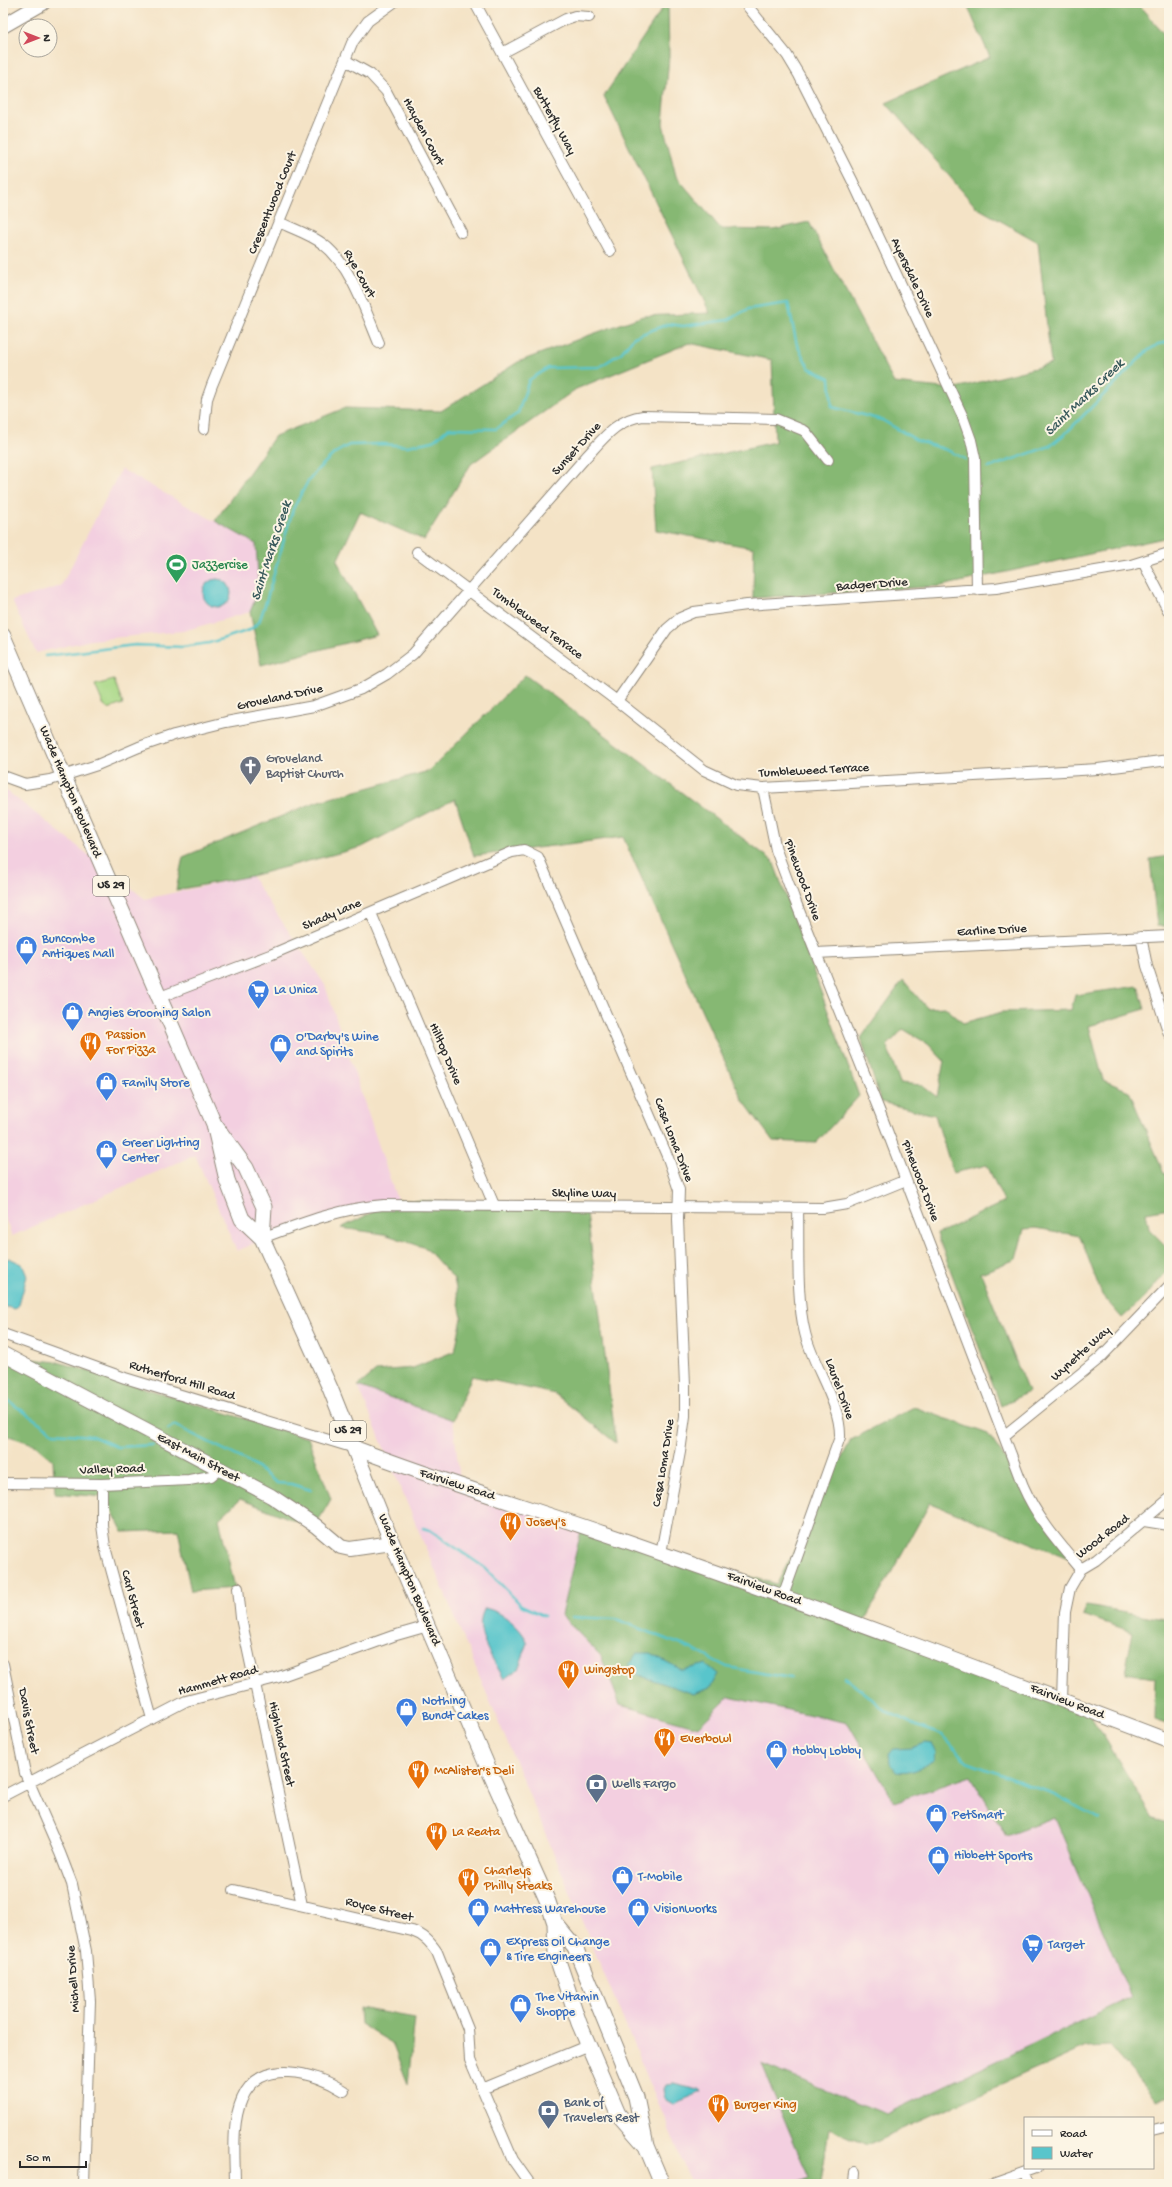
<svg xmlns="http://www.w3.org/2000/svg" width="1172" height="2187" viewBox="0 0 1172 2187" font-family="'Gochi Hand',sans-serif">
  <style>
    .built { fill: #f3cfe0 }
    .green { fill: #a8d886; stroke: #6a8258 }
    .forest { fill: #86b873; stroke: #58724f; fill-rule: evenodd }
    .water { fill: #58c5cb; stroke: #42787b }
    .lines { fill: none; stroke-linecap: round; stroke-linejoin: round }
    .stream { stroke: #58c5cb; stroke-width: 2.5 }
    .street-casing { stroke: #908778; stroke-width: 12 }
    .secondary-casing { stroke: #908778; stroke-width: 16 }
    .primary-casing { stroke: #908778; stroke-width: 17 }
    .street { stroke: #fff; stroke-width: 10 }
    .secondary { stroke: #fff; stroke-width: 14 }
    .primary { stroke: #fff; stroke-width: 15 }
    .labels { text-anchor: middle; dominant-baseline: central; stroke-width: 4; stroke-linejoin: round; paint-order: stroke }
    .shield { fill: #fcf5e5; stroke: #6a6863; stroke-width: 1 }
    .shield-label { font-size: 12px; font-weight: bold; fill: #2b2b2b }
    .street-label { font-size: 13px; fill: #2b2b2b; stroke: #fcf5e5 }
    .leisure-label { font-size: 13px; fill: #27864d; stroke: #fcf5e5; text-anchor: start }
    .worship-label { font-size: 13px; fill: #5b616d; stroke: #fcf5e5; text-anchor: start }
    .shop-label { font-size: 13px; fill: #366cbe; stroke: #fcf5e5; text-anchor: start }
    .food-label { font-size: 13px; fill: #c56008; stroke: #fcf5e5; text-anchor: start }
    .service-label { font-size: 13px; fill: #4e5e75; stroke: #fcf5e5; text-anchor: start }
    .water-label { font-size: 14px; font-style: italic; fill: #38595b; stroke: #fcf5e5 }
  </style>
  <rect width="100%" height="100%" fill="#fcf5e5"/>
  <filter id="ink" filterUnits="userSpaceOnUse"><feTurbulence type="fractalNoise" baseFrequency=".025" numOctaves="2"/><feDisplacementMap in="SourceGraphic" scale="8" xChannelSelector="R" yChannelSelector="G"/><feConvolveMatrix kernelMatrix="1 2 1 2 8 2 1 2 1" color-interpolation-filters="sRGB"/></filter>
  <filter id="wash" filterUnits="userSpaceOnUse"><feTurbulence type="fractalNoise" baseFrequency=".012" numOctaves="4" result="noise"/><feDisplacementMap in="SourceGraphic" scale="16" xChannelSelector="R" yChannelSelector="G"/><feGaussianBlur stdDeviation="0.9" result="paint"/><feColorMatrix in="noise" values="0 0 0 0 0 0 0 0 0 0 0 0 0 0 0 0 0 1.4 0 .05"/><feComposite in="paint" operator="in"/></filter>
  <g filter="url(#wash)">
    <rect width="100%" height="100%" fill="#f4e3c6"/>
    <path class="built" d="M121 469 256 544 259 590 250 612 183 631 91 640 36 653 12 601 61 586Z
      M3 788 145 899 251 876 325 985 397 1200 285 1229 237 1251 195 1155 12 1236 3 1214Z
      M358 1386 453 1420 461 1490 581 1531 561 1615 601 1656 620 1705 698 1727 729 1697 848 1723 894 1802 971 1776 1006 1836 1055 1818 1131 1997 886 2114 762 2064 809 2178 796 2184H692Z"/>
    <path class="green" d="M114 680 123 704 108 709 104 706 95 685Z"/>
    <path class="forest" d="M666 3H668L669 57 663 124 676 176 721 229 773 230 809 222 894 383 952 389 1051 364 1038 242 976 207 886 103 990 57 966 3H1137L1169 40V537L941 586 753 598 754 548 656 530 652 469 775 442 772 360 689 343 576 389 471 464 424 540 360 512 337 561 377 635 261 665 250 612 259 590 256 544 215 521 275 436 345 408 441 411 518 362 587 336 643 316 710 313 604 96Z
      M525 675 773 861 859 1096 816 1143 773 1141 742 1099 623 837 474 856 455 799 362 847 251 876 176 890 183 857 316 802 429 771Z
      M1169 856V926H1157L1150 859Z
      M903 980 927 1008 945 1007 963 1023 1002 1012 1071 1010 1075 995 1138 986 1145 1009 1089 1026 1103 1080 1129 1091 1164 1173 1169 1172V1208L1146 1212 1149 1229 1169 1249V1269L1145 1297 1122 1318 1102 1295 1080 1236 1036 1228 1024 1229 1016 1259 981 1273 1028 1392 1001 1406 937 1234 1004 1202 987 1165 953 1173 935 1115 881 1102 861 1038ZM903 1029 928 1044 944 1061 937 1097 921 1085 900 1083 887 1046Z
      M397 1200 586 1206 616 1443 555 1394 472 1376 453 1420 358 1386 376 1371 413 1368 455 1351 462 1318 454 1279 426 1248 384 1234 341 1228Z
      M3 1356 58 1362 308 1438 331 1499 314 1528 240 1499 219 1519 235 1588 191 1591 178 1530 123 1532 105 1497 55 1493 53 1460 36 1445 3 1434Z
      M914 1407 988 1434 1076 1561 930 1503 862 1625 1091 1715 1153 1818 1169 1822V2096L1156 2100 1110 2046 1086 2047 867 2145 829 2128 821 2184H796L809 2178 761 2064 886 2114 1131 1997 1055 1818 1006 1836 971 1776 894 1802 848 1723 729 1697 698 1727 620 1705 601 1656 561 1615 581 1531 777 1584 851 1440Z
      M1087 1605 1169 1620V1724L1154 1719 1155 1678 1125 1673 1133 1632 1083 1615Z
      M359 2008 415 2018 408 2084 392 2043 360 2024Z"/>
    <path class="water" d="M203 593a14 14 0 1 1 28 0a14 14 0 1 1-28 0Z
      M9 1258 22 1264 27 1276 19 1305 15 1309 3 1306V1261Z
      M485 1608C503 1612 521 1627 528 1643L518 1669 504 1679C493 1658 471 1631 485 1608Z
      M637 1653H650L682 1670 706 1664 718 1674 710 1688 694 1694 638 1675 629 1664Z
      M925 1743 932 1744 936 1751 935 1760C922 1767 912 1775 896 1772L890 1764 889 1753 894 1749 912 1748Z
      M673 2084 699 2090 702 2092 673 2104 666 2100 664 2089 666 2085Z"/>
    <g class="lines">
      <path class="stream" d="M988 468 1050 446 1067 432 1146 352 1158 344 1169 342
        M45 656 135 645 182 647 209 643 250 630 259 622 265 605 293 509 307 483 318 469 335 453 349 445 382 444 407 446 433 441 449 428 496 429 518 413 529 380 548 368 599 367 621 353 634 337 668 324 683 326 728 320 748 309 788 303 797 345 809 368 830 378 832 407 882 420 918 441 947 450 965 459
        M3 1397 54 1433 92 1436 117 1447 153 1445
        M168 1429 174 1425 249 1462 277 1483 291 1484 311 1490
        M423 1528 430 1530 485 1568 521 1605 544 1616
        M572 1617 616 1619 692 1649 727 1667 791 1678
        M844 1677 888 1712 919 1727 942 1735 967 1762 1054 1794 1100 1819"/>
    </g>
  </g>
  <g filter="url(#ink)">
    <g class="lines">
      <defs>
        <path id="street" d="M475 3 610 251
          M745 3 787 55 799 75 853 182 962 415 971 440 975 458 977 590
          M502 53 566 19 575 16 589 17
          M345 60 370 74 386 91 461 232
          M279 222C293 229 310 234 323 244 350 264 366 312 379 343
          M204 429 207 399 212 385 352 43 368 21 393 3
          M417 552 617 701 704 770 736 785 763 788 1098 769 1169 760
          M1143 562 1169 612
          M617 701 667 629 680 618 694 612 747 605 996 588 1131 565 1169 553
          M3 776 25 784 50 780 97 765 139 747 174 735 226 722 314 706 361 689 387 674 413 654 586 457C603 439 617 419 643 416L776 419 805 431 828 460
          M763 788 776 850 794 898 881 1115 1023 1486C1037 1518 1059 1543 1081 1569
          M371 913 494 1205
          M1141 937 1147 966 1169 1034
          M816 953 1169 936
          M160 997 270 955 512 852 524 850 538 857 668 1158 679 1190 678 1219 685 1385V1416L680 1452 661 1553
          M262 1238C302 1223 341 1208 384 1205L823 1208 847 1204 906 1180
          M3 1334 125 1378 355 1448
          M1005 1435 1100 1358 1169 1286
          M3 1483 102 1484 189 1480 211 1476 219 1469
          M102 1484V1525L105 1547 152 1719
          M1144 1521 1169 1525
          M238 1588 241 1618 302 1905
          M783 1596 840 1437C841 1403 813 1367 805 1333 796 1298 799 1245 798 1208
          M3 1664 25 1773 60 1853 72 1884 86 1951 90 2001 84 2184
          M1062 1700 1065 1612 1070 1588 1081 1569 1096 1560 1169 1499
          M3 1796 186 1701 276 1678 393 1636 428 1626
          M234 1890 412 1931C424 1935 430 1942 437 1952L468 2029 470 2060 513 2160 530 2184
          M482 2089 589 2045
          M1153 2131 1169 2127
          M1025 2173 1030 2184
          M235 2184C235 2157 231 2124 242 2099 259 2057 315 2072 344 2091
          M854 2184 855 2172
          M993 2184 1038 2168"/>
        <path id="secondary" d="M3 26 43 3
          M3 1354 271 1496 316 1526 341 1547 350 1549 392 1543
          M355 1448C456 1487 561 1517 663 1554 833 1613 1001 1677 1169 1741"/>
        <path id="primary" d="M3 636 214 1124 246 1168 264 1207 262 1238
          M214 1124 227 1180 242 1219 262 1238 330 1388 392 1543 492 1777 548 1902 555 1923 556 1955 579 2023 618 2114 646 2146
          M555 1923 575 1947 636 2097 646 2146 662 2184"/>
      </defs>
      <use href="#street" class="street-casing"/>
      <use href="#secondary" class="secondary-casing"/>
      <use href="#primary" class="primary-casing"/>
      <use href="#street" class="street"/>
      <use href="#secondary" class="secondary"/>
      <use href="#primary" class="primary"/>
    </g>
  </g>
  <defs>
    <symbol id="stadium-pin" viewBox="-11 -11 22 30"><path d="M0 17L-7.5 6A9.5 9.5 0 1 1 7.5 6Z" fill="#2e9e5b" stroke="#fcf5e5"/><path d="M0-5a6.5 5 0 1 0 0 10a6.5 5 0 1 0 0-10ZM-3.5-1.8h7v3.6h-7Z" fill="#fff"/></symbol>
    <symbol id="church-pin" viewBox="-11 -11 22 30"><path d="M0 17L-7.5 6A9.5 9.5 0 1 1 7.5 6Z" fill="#6b7280" stroke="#fcf5e5"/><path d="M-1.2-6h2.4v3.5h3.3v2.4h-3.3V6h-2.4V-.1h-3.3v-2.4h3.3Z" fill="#fff"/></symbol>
    <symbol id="shop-pin" viewBox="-11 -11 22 30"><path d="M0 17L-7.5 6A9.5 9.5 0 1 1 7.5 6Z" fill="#3f7fe0" stroke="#fcf5e5"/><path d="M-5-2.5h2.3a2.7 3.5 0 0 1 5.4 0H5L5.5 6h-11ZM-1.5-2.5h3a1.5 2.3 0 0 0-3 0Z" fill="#fff"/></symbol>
    <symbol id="supermarket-pin" viewBox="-11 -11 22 30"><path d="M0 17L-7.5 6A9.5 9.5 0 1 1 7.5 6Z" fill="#3f7fe0" stroke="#fcf5e5"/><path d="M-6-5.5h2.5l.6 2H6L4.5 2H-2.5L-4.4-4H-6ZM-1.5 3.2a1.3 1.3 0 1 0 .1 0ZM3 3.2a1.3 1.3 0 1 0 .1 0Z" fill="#fff"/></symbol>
    <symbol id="restaurant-pin" viewBox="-11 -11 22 30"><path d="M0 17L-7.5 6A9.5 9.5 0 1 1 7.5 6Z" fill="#e8710a" stroke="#fcf5e5"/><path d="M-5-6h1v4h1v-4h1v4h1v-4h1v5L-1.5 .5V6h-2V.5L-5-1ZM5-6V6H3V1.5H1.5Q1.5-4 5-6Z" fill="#fff"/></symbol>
    <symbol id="bank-pin" viewBox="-11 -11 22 30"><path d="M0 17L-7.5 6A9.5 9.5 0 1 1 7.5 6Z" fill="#5c6f8a" stroke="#fcf5e5"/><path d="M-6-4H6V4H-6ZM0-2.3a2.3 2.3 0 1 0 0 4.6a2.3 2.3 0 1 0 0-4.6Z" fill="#fff"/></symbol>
  </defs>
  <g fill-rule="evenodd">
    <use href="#stadium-pin" x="164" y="552" width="25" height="34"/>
    <use href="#church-pin" x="238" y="754" width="25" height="34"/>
    <use href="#shop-pin" x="14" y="934" width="25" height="34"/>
    <use href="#supermarket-pin" x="246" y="978" width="25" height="34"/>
    <use href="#shop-pin" x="60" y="1000" width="25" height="34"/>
    <use href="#restaurant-pin" x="78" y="1030" width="25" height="34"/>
    <use href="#shop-pin" x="268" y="1032" width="25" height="34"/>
    <use href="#shop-pin" x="94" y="1070" width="25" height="34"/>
    <use href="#shop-pin" x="94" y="1138" width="25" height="34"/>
    <use href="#restaurant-pin" x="498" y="1510" width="25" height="34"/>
    <use href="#restaurant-pin" x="556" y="1658" width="25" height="34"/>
    <use href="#shop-pin" x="394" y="1696" width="25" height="34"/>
    <use href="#restaurant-pin" x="652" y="1726" width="25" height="34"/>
    <use href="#shop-pin" x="764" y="1738" width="25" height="34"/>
    <use href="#restaurant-pin" x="406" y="1758" width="25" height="34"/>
    <use href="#bank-pin" x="584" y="1772" width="25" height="34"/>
    <use href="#shop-pin" x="924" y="1802" width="25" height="34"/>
    <use href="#restaurant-pin" x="424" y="1820" width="25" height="34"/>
    <use href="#shop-pin" x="926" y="1844" width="25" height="34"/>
    <use href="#shop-pin" x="610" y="1864" width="25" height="34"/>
    <use href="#restaurant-pin" x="456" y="1866" width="25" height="34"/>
    <use href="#shop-pin" x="466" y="1896" width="25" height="34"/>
    <use href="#shop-pin" x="626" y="1896" width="25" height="34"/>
    <use href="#supermarket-pin" x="1020" y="1932" width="25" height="34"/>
    <use href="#shop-pin" x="478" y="1936" width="25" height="34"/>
    <use href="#shop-pin" x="508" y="1992" width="25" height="34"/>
    <use href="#restaurant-pin" x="706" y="2092" width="25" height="34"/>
    <use href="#bank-pin" x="536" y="2098" width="25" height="34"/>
  </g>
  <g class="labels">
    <g class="shield">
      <rect x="93" y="876" width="36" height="20" rx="3"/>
      <rect x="330" y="1421" width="36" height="20" rx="3"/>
    </g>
    <g class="shield-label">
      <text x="111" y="886">US 29</text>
      <text x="348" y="1431">US 29</text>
    </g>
    <g class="street-label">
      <text transform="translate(554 121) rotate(61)">Butterfly Way</text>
      <text transform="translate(423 132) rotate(62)">Hayden Court</text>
      <text transform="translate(273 203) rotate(-68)">Crescentwood Court</text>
      <text transform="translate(359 274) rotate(61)">Rye Court</text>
      <text transform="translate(912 278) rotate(65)">Ayersdale Drive</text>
      <text transform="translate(577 449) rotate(-48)">Sunset Drive</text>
      <text transform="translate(872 585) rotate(-4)">Badger Drive</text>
      <text transform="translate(537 624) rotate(37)">Tumbleweed Terrace</text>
      <text transform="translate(280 698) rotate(-12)">Groveland Drive</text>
      <text transform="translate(814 771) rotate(-3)">Tumbleweed Terrace</text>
      <text transform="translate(70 792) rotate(67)">Wade Hampton Boulevard</text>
      <text transform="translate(802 880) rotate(70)">Pinewood Drive</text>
      <text transform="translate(332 915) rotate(-23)">Shady Lane</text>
      <text transform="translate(992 931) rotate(-3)">Earline Drive</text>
      <text transform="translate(445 1054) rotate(67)">Hilltop Drive</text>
      <text transform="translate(673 1140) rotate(69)">Casa Loma Drive</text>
      <text transform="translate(920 1181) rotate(69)">Pinewood Drive</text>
      <text transform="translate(584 1194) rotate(1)">Skyline Way</text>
      <text transform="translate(1081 1354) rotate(-42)">Wynette Way</text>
      <text transform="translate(182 1381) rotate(17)">Rutherford Hill Road</text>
      <text transform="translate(839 1389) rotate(70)">Laurel Drive</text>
      <text transform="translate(198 1458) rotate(28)">East Main Street</text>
      <text transform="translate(664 1463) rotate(-81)">Casa Loma Drive</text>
      <text transform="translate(112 1470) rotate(-2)">Valley Road</text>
      <text transform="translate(457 1485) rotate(18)">Fairview Road</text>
      <text transform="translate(1103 1537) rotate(-38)">Wood Road</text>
      <text transform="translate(409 1580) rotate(67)">Wade Hampton Boulevard</text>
      <text transform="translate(764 1589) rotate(20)">Fairview Road</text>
      <text transform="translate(132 1599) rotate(75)">Carl Street</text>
      <text transform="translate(218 1681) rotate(-16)">Hammett Road</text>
      <text transform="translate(1067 1702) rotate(21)">Fairview Road</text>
      <text transform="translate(28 1721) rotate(79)">Davis Street</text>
      <text transform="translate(281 1744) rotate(78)">Highland Street</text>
      <text transform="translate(379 1910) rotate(14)">Royce Street</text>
      <text transform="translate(74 1979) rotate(-94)">Michell Drive</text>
    </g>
    <g class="leisure-label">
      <text x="192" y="565">Jazzercise</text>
    </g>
    <g class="worship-label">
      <text x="266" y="759">Groveland<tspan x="266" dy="15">Baptist Church</tspan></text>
    </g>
    <g class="shop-label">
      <text x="42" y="939">Buncombe<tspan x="42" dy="15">Antiques Mall</tspan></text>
      <text x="274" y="990">La Unica</text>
      <text x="88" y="1013">Angies Grooming Salon</text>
      <text x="296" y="1037">O'Darby's Wine<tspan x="296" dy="15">and Spirits</tspan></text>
      <text x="122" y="1083">Family Store</text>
      <text x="122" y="1143">Greer Lighting<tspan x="122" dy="15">Center</tspan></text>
      <text x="422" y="1701">Nothing<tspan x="422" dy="15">Bundt Cakes</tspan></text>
      <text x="792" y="1751">Hobby Lobby</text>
      <text x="952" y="1815">PetSmart</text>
      <text x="954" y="1856">Hibbett Sports</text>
      <text x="638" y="1877">T-Mobile</text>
      <text x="494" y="1909">Mattress Warehouse</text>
      <text x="654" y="1909">Visionworks</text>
      <text x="506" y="1942">Express Oil Change<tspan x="506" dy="15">&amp; Tire Engineers</tspan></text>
      <text x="1048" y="1945">Target</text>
      <text x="536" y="1997">The Vitamin<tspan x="536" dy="15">Shoppe</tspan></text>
    </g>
    <g class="food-label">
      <text x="106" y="1035">Passion<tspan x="106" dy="15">For Pizza</tspan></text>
      <text x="526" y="1522">Josey's</text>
      <text x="584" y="1670">Wingstop</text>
      <text x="680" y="1739">Everbowl</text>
      <text x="434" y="1771">McAlister's Deli</text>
      <text x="452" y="1832">La Reata</text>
      <text x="484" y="1871">Charleys<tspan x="484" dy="15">Philly Steaks</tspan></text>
      <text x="734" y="2105">Burger King</text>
    </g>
    <g class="service-label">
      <text x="612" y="1784">Wells Fargo</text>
      <text x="564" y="2103">Bank of<tspan x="564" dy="15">Travelers Rest</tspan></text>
    </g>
    <g class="water-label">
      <text transform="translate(1085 398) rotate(-44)">Saint Marks Creek</text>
      <text transform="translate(272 551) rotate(-72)">Saint Marks Creek</text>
    </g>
  </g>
  <rect width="1172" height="2187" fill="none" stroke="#fcf5e5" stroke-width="16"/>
  <rect x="1024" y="2117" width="130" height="52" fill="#fcf5e5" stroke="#a8a49b"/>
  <rect x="1032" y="2130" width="20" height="6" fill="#ffffff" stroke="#a8a49b"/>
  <text x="1060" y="2137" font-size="12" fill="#2b2b2b">Road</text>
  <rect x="1032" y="2147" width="20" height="12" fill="#58c5cb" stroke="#a8a49b"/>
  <text x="1060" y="2157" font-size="12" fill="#2b2b2b">Water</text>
  <g transform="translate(38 38) rotate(90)"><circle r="19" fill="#fcf5e5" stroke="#a8a49b"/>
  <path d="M0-3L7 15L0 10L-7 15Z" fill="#d1495b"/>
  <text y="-6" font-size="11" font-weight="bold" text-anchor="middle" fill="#2b2b2b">N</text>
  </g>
  <path d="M20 2161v6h66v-6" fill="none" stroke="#2b2b2b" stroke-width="2"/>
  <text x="26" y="2161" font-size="12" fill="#2b2b2b" stroke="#fcf5e5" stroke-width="3" paint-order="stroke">50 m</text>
</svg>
